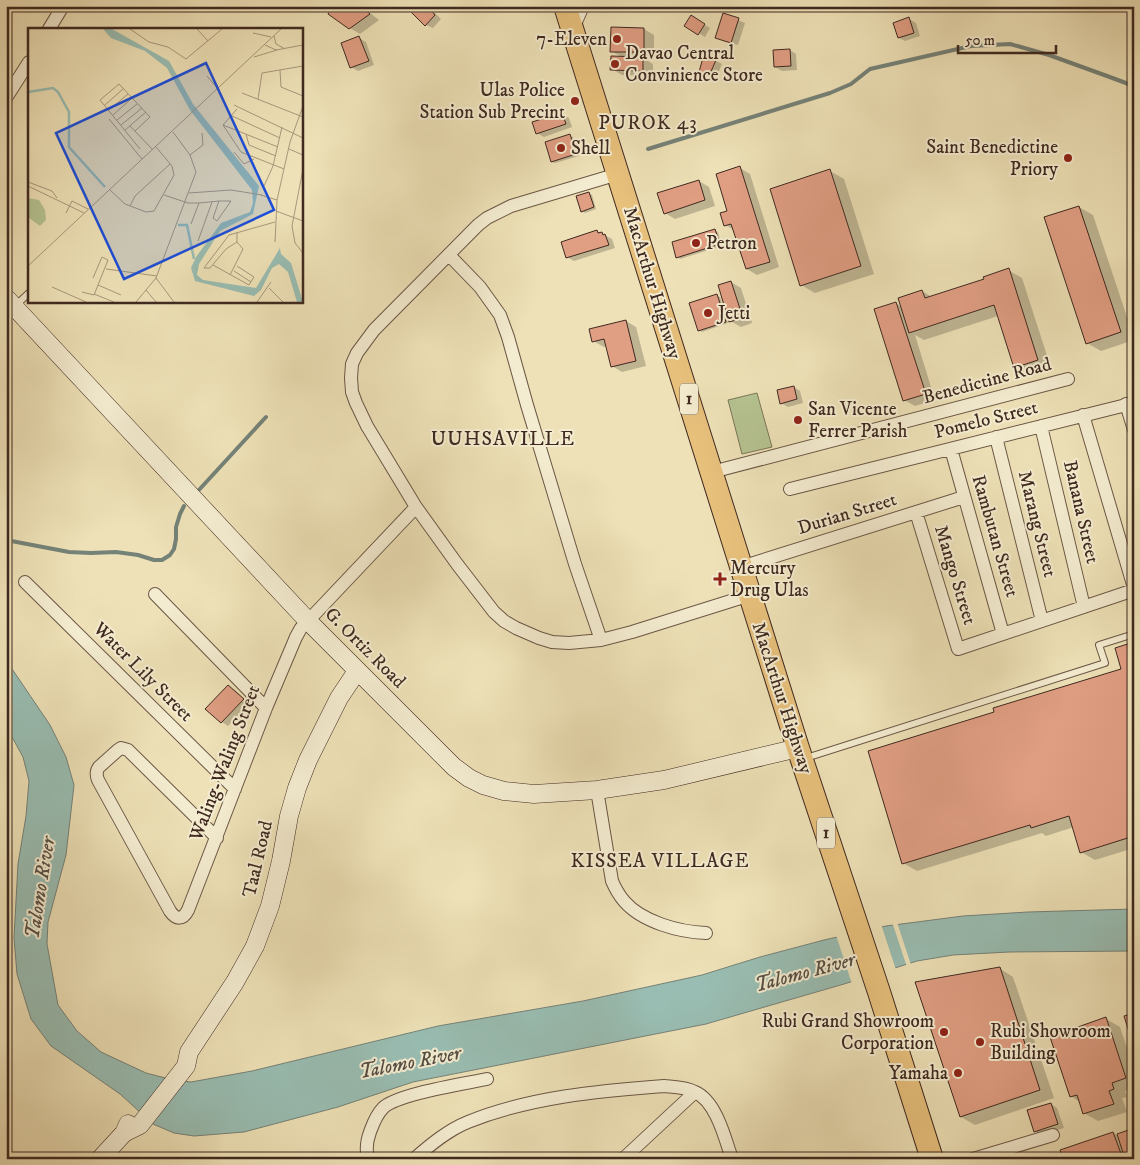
<svg xmlns="http://www.w3.org/2000/svg" width="1140" height="1165" viewBox="0 0 1140 1165" font-family="'IM FELL DW Pica',serif">
  <style>
    .green { fill: #b5c391; stroke: #7a7658 }
    .water { fill: #99bdb2; stroke: #758278 }
    .pier { fill: #eee1b7 }
    .shadow { fill: #0003 }
    .lines { fill: none; stroke-linecap: round; stroke-linejoin: round }
    .stream { stroke: #758278; stroke-width: 4 }
    .building { fill: #e09e83; stroke: #3f2920 }
    .lane-casing { stroke: #6b5746; stroke-width: 8 }
    .street-casing { stroke: #6b5746; stroke-width: 14 }
    .secondary-casing { stroke: #3f2920; stroke-width: 19 }
    .highway-casing { stroke: #3f2920; stroke-width: 24 }
    .lane { stroke: #f4ecd0; stroke-width: 6 }
    .street { stroke: #f4ecd0; stroke-width: 12 }
    .secondary { stroke: #f4ecd0; stroke-width: 18 }
    .highway { stroke: #e7c07c; stroke-width: 22 }
    .poi-dot { fill: #8f2418; stroke: #f4ecd0; stroke-width: 2 }
    .labels { text-anchor: middle; dominant-baseline: central; stroke-width: 4; stroke-linejoin: round; paint-order: stroke }
    .shield { fill: #f4ecd0; stroke: #756455; stroke-width: 1 }
    .shield-label { font-size: 18px; font-weight: bold; fill: #3f2920 }
    .poi-label { font-size: 19px; fill: #3f2920; stroke: #f4ecd0; text-anchor: start }
    .street-label { font-size: 19px; fill: #3f2920; stroke: #f4ecd0 }
    .neighbourhood-label { font-size: 20px; letter-spacing: 1px; fill: #3f2920; stroke: #f4ecd0 }
    .water-label { font-size: 20px; font-style: italic; fill: #564e44; stroke: #f4ecd0 }
    .inset-river { fill: none; stroke: #99bdb2; stroke-width: 2.5 }
    .inset-road { fill: none; stroke: #a8977b; stroke-width: 1 }
    .view { fill: #1d4ed8; fill-opacity: 0.15; stroke: #1d4ed8; stroke-width: 2.5 }
    .inset-edge { fill: none; stroke: #3f2920; stroke-width: 2.5 }
  </style>
  <rect width="100%" height="100%" fill="#eee1b7"/>
  <filter id="stains"><feTurbulence type="fractalNoise" baseFrequency=".004" numOctaves="4"/><feColorMatrix values="0 0 0 0 .2 0 0 0 0 .09 0 0 0 0 .02 0 0 0 .5 -.17"/></filter>
  <radialGradient id="worn" r=".72"><stop offset=".6" stop-color="#630" stop-opacity="0"/><stop offset="1" stop-color="#630" stop-opacity=".3"/></radialGradient>
  <path class="green" d="M757 393 772 447 742 454 728 400Z"/>
  <path class="water" d="M6 660 50 725 66 757 74 785 66 855 48 922 47 944 58 1005 77 1031 101 1052 146 1073 173 1080 191 1082 252 1071 438 1026 583 1001 702 975 760 957 824 940 886 926 963 916 1028 912 1134 909V951L1009 952 953 955 917 961 844 984 706 1024 413 1082 338 1107 244 1132 194 1136 174 1133 153 1124 120 1094 51 1046 31 1019 17 974 14 938 18 864 26 816 29 781 23 757 6 726Z"/>
  <path class="pier" d="M892 922H897L911 965 907 967Z
    M881 924 896 970 852 984 836 935Z"/>
  <path class="shadow" d="M361 6 379 20 360 34 350 28Z
    M401 6H413L408 12Z
    M417 6H428L441 19 433 28 426 25Z
    M691 17 710 28 705 37 686 25Z
    M909 19 916 23 920 36 905 41 899 38Z
    M738 20 745 23 738 45 723 41 717 37Z
    M644 29 654 35V58L641 57 653 64V76L622 75 612 69 622 57 611 51Z
    M359 38 366 42 374 65 358 71 351 67Z
    M790 50 796 54 797 70 782 71 775 67Z
    M705 55 722 64 716 78 700 71Z
    M562 114 569 118 572 127 544 137 537 133Z
    M570 136 573 137 579 156 555 163 552 162Z
    M740 168 750 174 779 267 757 275 747 269 734 230 725 225Z
    M830 171 844 179 874 274 815 293 801 285Z
    M699 181 709 187 715 206 675 219 665 213Z
    M589 193 592 195 596 209 585 213 582 211Z
    M1079 207 1093 215 1134 338V340L1101 351 1087 343Z
    M715 230 718 232 722 246 680 259 678 257Z
    M597 231 612 239 615 248 574 261 567 257Z
    M1008 270 1022 278 1051 368 1029 375 1015 367 998 316 924 340 915 335 935 400 915 406 904 400 896 303 902 307 899 298 922 291 932 297 985 279Z
    M731 282 741 288 752 323 741 327 727 319 728 323 702 332 699 330 717 296 720 297 726 315H728Z
    M626 321 636 327 646 366 622 372 612 366 607 346 604 347 593 341Z
    M794 387 800 391 803 403 788 407 781 403Z
    M1134 644V848L1095 860 1081 852 1074 827 1046 836 1042 833 917 871 903 863 996 713 1122 670Z
    M228 686 235 690 249 704 228 726 222 722 207 709Z
    M999 968 1013 977 1054 1098 975 1125 961 1117Z
    M1106 1019 1120 1027 1134 1069V1088L1125 1091 1127 1097 1122 1098 1127 1112 1098 1121 1084 1113 1080 1102 1071 1096Z
    M1051 1104 1057 1108 1064 1128 1041 1135 1035 1131Z
    M1134 1130V1159H1064L1113 1133 1117 1135Z"/>
  <g class="lines">
    <path class="stream" d="M648 149 830 93 851 84 870 69 971 46 1010 44 1049 55 1107 76 1134 86
      M198 491 266 417
      M6 540 69 552 91 553 116 552 138 555 154 560H162L170 555 174 549 176 539V527L180 514 184 506"/>
  </g>
  <path class="building" d="M332 6H361L370 14 349 29 328 14Z
    M400 6H409L405 11Z
    M415 6H427L435 15 425 26 410 11Z
    M723 13 739 18 731 43 715 38Z
    M691 15 705 24 698 35 684 26Z
    M909 17 914 33 898 38 893 23Z
    M611 27 644 28V52H610Z
    M359 36 369 61 350 68 341 43Z
    M790 49 791 66 774 67 773 50Z
    M704 54 716 60 709 76 699 72Z
    M611 56 643 57V71L610 70Z
    M562 113 566 124 536 134 532 122Z
    M570 134 576 154 551 162 545 142Z
    M740 166 770 262 746 269 731 224 724 226 720 213 727 211 716 174Z
    M830 169 861 266 800 286 770 189Z
    M699 180 705 200 664 214 657 193Z
    M589 192 594 207 581 212 576 196Z
    M1079 206 1121 332 1086 344 1044 217Z
    M715 229 720 244 676 258 672 242Z
    M597 230 598 233 602 232 603 235 605 234 609 245 566 258 561 242Z
    M1009 268 1038 360 1014 368 994 305 909 333 898 298 922 290 925 298 984 279 983 277Z
    M731 281 743 318 729 322 718 285Z
    M717 294 726 322 698 331 689 303Z
    M896 302 926 394 903 401 874 309Z
    M626 320 636 361 611 367 604 339 592 342 589 329Z
    M794 386 797 399 780 404 777 390Z
    M1134 642V836L1080 853 1069 816 1031 828 1030 825 902 864 868 751 994 712 993 708 1121 669 1115 648Z
    M228 685 244 699 221 723 205 709Z
    M1000 967 1040 1090 960 1117 915 982Z
    M1134 1013V1048L1124 1016Z
    M1106 1017 1126 1078 1112 1083 1114 1089 1109 1091 1114 1104 1083 1114 1077 1095 1070 1097 1050 1037Z
    M1051 1103 1058 1124 1034 1132 1027 1110Z
    M1134 1128V1159H1125L1117 1134Z
    M1113 1132 1123 1159H1063L1060 1150Z"/>
  <g class="lines">
    <defs>
      <path id="lane" d="M15 306 29 293
        M806 758 1105 663 1099 645 1134 634"/>
      <path id="street" d="M572 27 575 24 583 6
        M49 29 63 6
        M6 98 29 62
        M618 174 511 206 487 218 478 225 374 330 357 353 352 364 351 378 352 392 356 403 367 426 416 507 457 564 494 612 504 621 516 628 539 638 552 642 569 643 601 640 632 632 750 595
        M449 255 480 287 500 315 508 337 527 405 575 564 601 640
        M1126 404 1134 430
        M1083 415 1134 588
        M1041 426 1084 607
        M996 437 1042 621
        M951 449 1003 634
        M712 472 1068 379
        M790 489 1134 403
        M916 512 958 649 1134 590
        M741 567 964 497
        M25 582 235 789
        M155 594 266 708
        M597 790 612 881C615 888 619 895 624 901 642 922 679 932 706 933
        M217 838 128 750 121 748 118 750 99 767C96 771 96 775 98 780L170 911C176 920 183 920 188 910L266 708 296 637 301 628 308 621 416 507
        M368 1159C366 1151 367 1140 370 1132 373 1124 376 1115 383 1108 397 1094 464 1084 487 1079
        M414 1159C430 1145 448 1130 468 1122 530 1097 598 1091 664 1086 674 1087 686 1087 695 1092 716 1101 725 1138 732 1159
        M623 1159 695 1092
        M973 1159 1053 1135"/>
      <path id="secondary" d="M6 298 308 621 454 767 469 778 483 785 504 791 534 794 597 790 664 780 798 748
        M124 1133 140 1125 186 1066 189 1052 235 982 255 946 270 906 281 861 289 816 297 788 308 760 339 698 357 671
        M100 1159 124 1133 128 1124"/>
      <path id="highway" d="M565 6 798 748 879 992 932 1159"/>
    </defs>
    <use href="#lane" class="lane-casing"/>
    <use href="#street" class="street-casing"/>
    <use href="#secondary" class="secondary-casing"/>
    <use href="#highway" class="highway-casing"/>
    <use href="#lane" class="lane"/>
    <use href="#street" class="street"/>
    <use href="#secondary" class="secondary"/>
    <use href="#highway" class="highway"/>
  </g>
  <g class="poi-dot">
    <circle cx="617" cy="39" r="5"/>
    <circle cx="615" cy="64" r="5"/>
    <circle cx="575" cy="101" r="5"/>
    <circle cx="561" cy="148" r="5"/>
    <circle cx="1068" cy="158" r="5"/>
    <circle cx="696" cy="243" r="5"/>
    <circle cx="708" cy="313" r="5"/>
    <circle cx="798" cy="420" r="5"/>
    <path d="M717.5 571.5h5v5h5v5h-5v5h-5v-5h-5v-5h5z"/>
    <circle cx="944" cy="1032" r="5"/>
    <circle cx="980" cy="1042" r="5"/>
    <circle cx="958" cy="1073" r="5"/>
  </g>
  <g class="labels">
    <g class="shield">
      <rect x="680" y="383.5" width="18" height="31" rx="4"/>
      <rect x="817" y="817.5" width="18" height="31" rx="4"/>
    </g>
    <g class="shield-label">
      <text x="689" y="399">1</text>
      <text x="826" y="833">1</text>
    </g>
    <g class="poi-label">
      <text x="607" y="39" text-anchor="end">7-Eleven</text>
      <text x="625" y="53">Davao Central<tspan x="625" dy="22">Convinience Store</tspan></text>
      <text x="565" y="90" text-anchor="end">Ulas Police<tspan x="565" dy="22">Station Sub Precint</tspan></text>
      <text x="1058" y="147" text-anchor="end">Saint Benedictine<tspan x="1058" dy="22">Priory</tspan></text>
      <text x="571" y="148">Shell</text>
      <text x="706" y="243">Petron</text>
      <text x="718" y="313">Jetti</text>
      <text x="808" y="409">San Vicente<tspan x="808" dy="22">Ferrer Parish</tspan></text>
      <text x="730" y="568">Mercury<tspan x="730" dy="22">Drug Ulas</tspan></text>
      <text x="934" y="1021" text-anchor="end">Rubi Grand Showroom<tspan x="934" dy="22">Corporation</tspan></text>
      <text x="990" y="1031">Rubi Showroom<tspan x="990" dy="22">Building</tspan></text>
      <text x="948" y="1073" text-anchor="end">Yamaha</text>
    </g>
    <g class="street-label">
      <text transform="translate(652 283) rotate(73)">MacArthur Highway</text>
      <text transform="translate(987 381) rotate(-15)">Benedictine Road</text>
      <text transform="translate(986 420) rotate(-14)">Pomelo Street</text>
      <text transform="translate(1081 512) rotate(77)">Banana Street</text>
      <text transform="translate(847 514) rotate(-17)">Durian Street</text>
      <text transform="translate(1037 524) rotate(76)">Marang Street</text>
      <text transform="translate(995 536) rotate(74)">Rambutan Street</text>
      <text transform="translate(955 575) rotate(73)">Mango Street</text>
      <text transform="translate(365 648) rotate(45)">G. Ortiz Road</text>
      <text transform="translate(143 672) rotate(45)">Water Lily Street</text>
      <text transform="translate(782 698) rotate(72)">MacArthur Highway</text>
      <text transform="translate(225 763) rotate(-69)">Waling-Waling Street</text>
      <text transform="translate(258 859) rotate(-77)">Taal Road</text>
    </g>
    <g class="neighbourhood-label">
      <text x="648" y="123">PUROK 43</text>
      <text x="503" y="439">UUHSAVILLE</text>
      <text x="660" y="861">KISSEA VILLAGE</text>
    </g>
    <g class="water-label">
      <text transform="translate(41 888) rotate(-81)">Talomo River</text>
      <text transform="translate(805 973) rotate(-15)">Talomo River</text>
      <text transform="translate(410 1063) rotate(-11)">Talomo River</text>
    </g>
  </g>
  <g transform="translate(28 28)">
    <rect width="275" height="275" fill="#eee1b7"/>
    <path d="M0 170 11 172 17 182 18 192 12 198 0 189Z" fill="#b5c391"/>
    <path d="M75 1H84L141 33 165 76 231 158 225 186 192 203 171 236 169 247 175 252 228 260 252 220 253 226 263 235 275 274H269L260 244 251 236 244 240 233 262 226 268 167 253 163 240 168 229 193 195 222 184 225 175 224 162 162 82 139 40 117 23 83 10Z" fill="#99bdb2"/>
    <path class="inset-river" d="M0 64 25 60 30 64 41 84V119L77 159M150 197H159L166 231"/>
    <path class="inset-road" d="M102 1 121 14 140 19 158 31 194 1M169 1 180 13M225 5 243 9M246 8 248 16 257 21M237 17 248 22 275 17M226 29 249 22M252 42 253 59 275 68M179 48 190 61M214 65 275 89M230 71 234 45 275 38M77 77 95 61M206 77 275 110M81 82 100 66M85 87 104 70M202 87 252 110M81 91 114 131M89 92 109 76M93 97 114 80M195 97 213 124 256 141M195 97 250 119M195 97 209 81M102 98 124 121M97 102 118 84M107 103 122 89 91 56 72 72 112 121M218 106 221 117 248 128M261 121 275 127M206 124 216 136 226 131M162 127 175 117 174 105M275 141 264 198 267 215 275 225M0 154 24 163 29 170M0 158 56 185M236 158 245 138 254 99M82 162 97 176 118 184 126 183 146 147 144 138 128 119M161 165 203 162 234 167M136 167 160 175H171L191 173H203L189 193 185 190 191 173M233 167 249 172M102 178 107 168 142 136M248 183 275 193M38 185 44 173 60 181M163 196 171 175M170 213 184 174M209 214 198 221 182 240H176L201 207 247 194M247 214 249 172 262 114 275 78M185 237 221 257 226 249 209 238M0 238 253 1M78 241 129 248M206 243 223 254M202 247 215 221 209 214V205M128 250 146 274M70 257 93 267M24 259 58 274M241 260 255 274M118 262 128 274M54 264 66 267 80 232 74 229 65 250M66 266 86 274M108 274 128 250 168 144 162 127 145 104M229 274 243 254"/>
    <path class="view" d="M178 35 246 182 96 251 28 105Z"/>
    <rect width="275" height="275" class="inset-edge"/>
  </g>
  <rect width="1140" height="1165" fill="none" stroke="#eee1b7" stroke-width="25"/>
  <rect x="8" y="8" width="1125" height="1150" fill="none" stroke="#3f2920" stroke-width="2.5"/>
  <rect x="12" y="12" width="1115" height="1140" fill="none" stroke="#3f2920"/>
  <path d="M958 45v8h98v-8" fill="none" stroke="#3f2920" stroke-width="2.5"/>
  <text x="965" y="45" font-size="15" fill="#3f2920" stroke="#f4ecd0" stroke-width="4" paint-order="stroke">50 m</text>
  <rect width="100%" height="100%" filter="url(#stains)"/>
  <rect width="100%" height="100%" fill="url(#worn)"/>
</svg>
